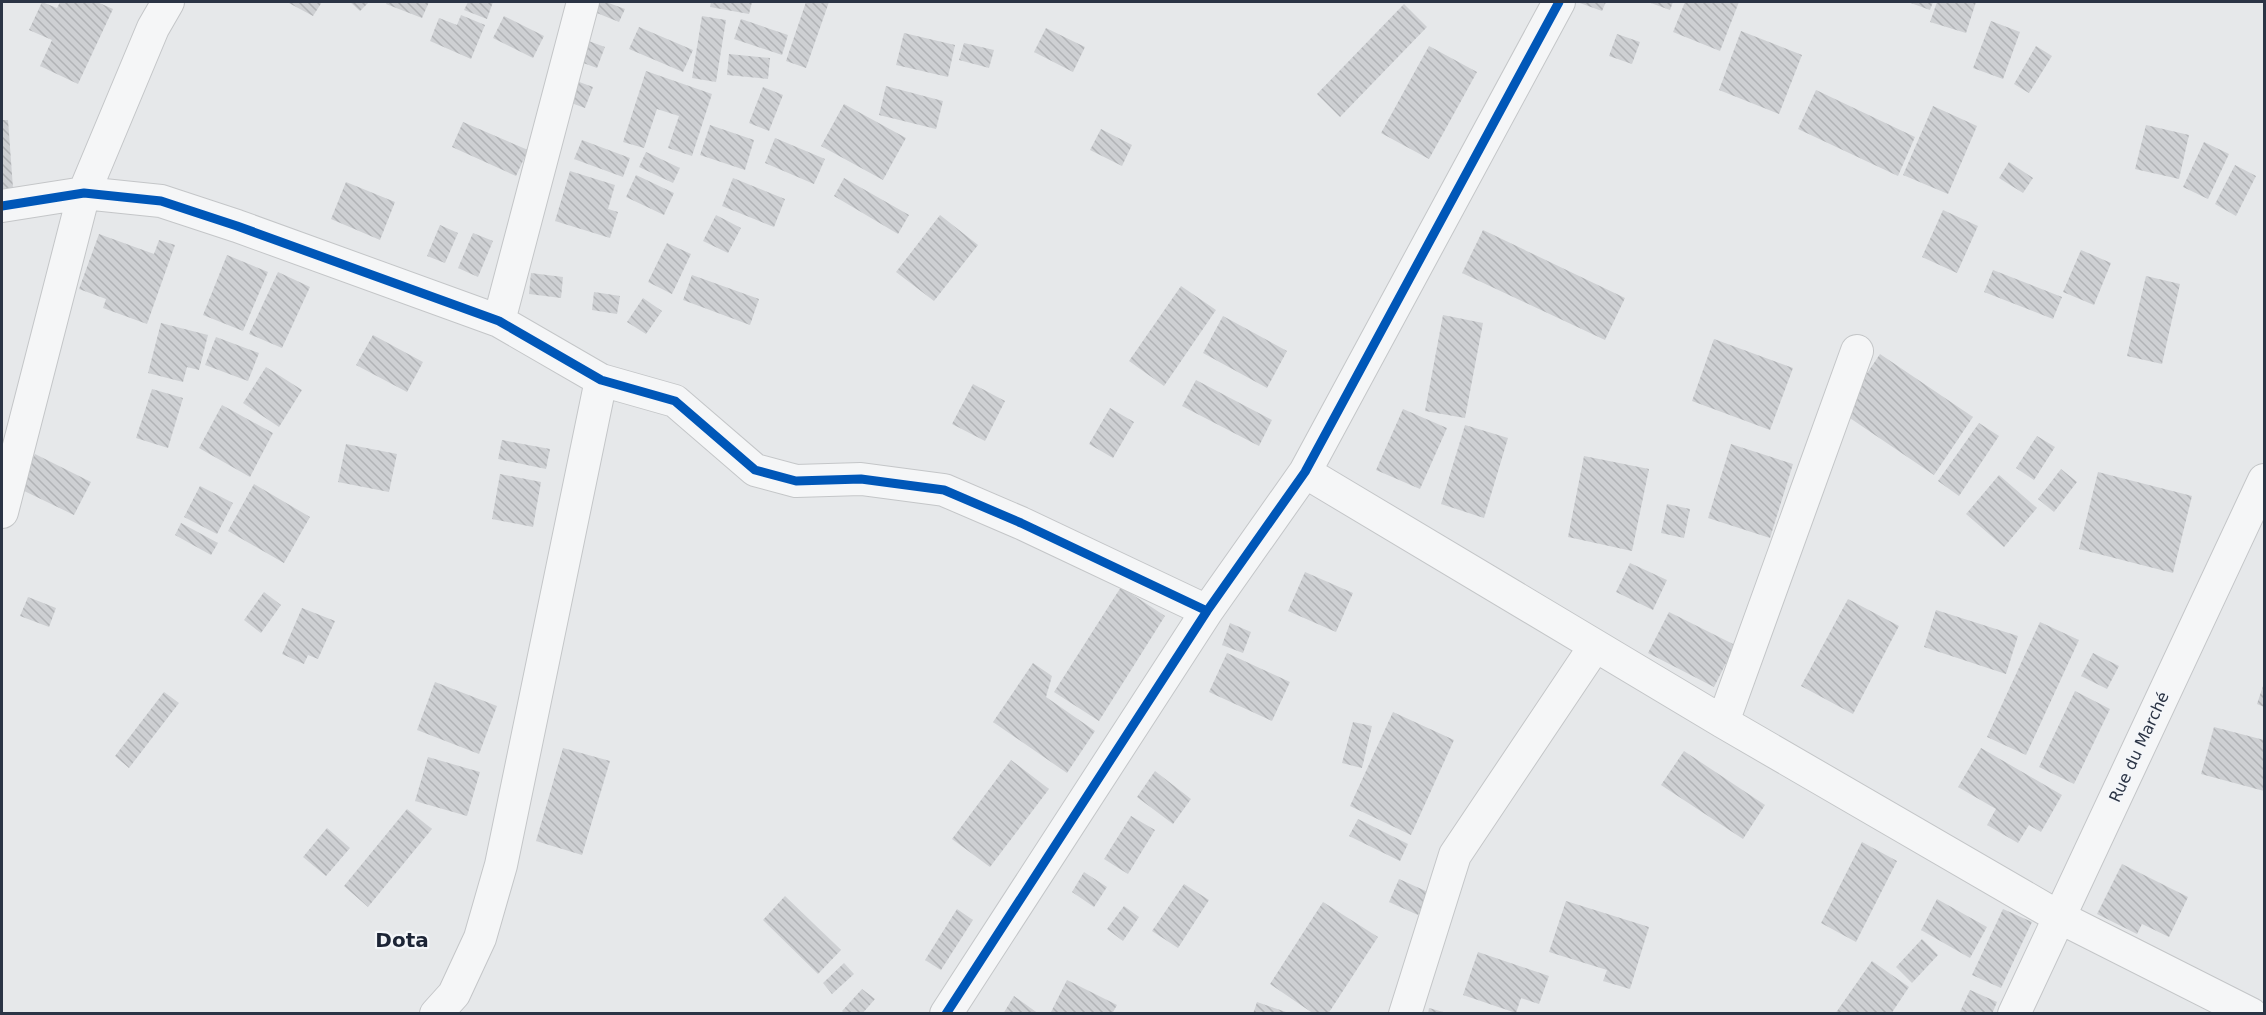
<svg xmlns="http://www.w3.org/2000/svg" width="2266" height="1015" viewBox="0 0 2266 1015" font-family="'DejaVu Sans',sans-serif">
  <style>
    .building { fill: url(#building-back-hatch) }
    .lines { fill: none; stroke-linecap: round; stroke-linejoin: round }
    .minor-casing { stroke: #c4c6c8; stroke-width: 34 }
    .minor { stroke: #f5f6f7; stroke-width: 32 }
    .cycleway-casing { stroke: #f4f6f9; stroke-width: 13 }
    .cycleway { stroke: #0057b8; stroke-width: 9 }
    .labels { text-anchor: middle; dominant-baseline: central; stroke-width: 4.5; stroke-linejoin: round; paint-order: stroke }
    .street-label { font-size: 16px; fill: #2b3445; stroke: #f4f6f9 }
    .quarter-label { font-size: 20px; font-weight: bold; fill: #1d2536; stroke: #f4f6f9 }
  </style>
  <defs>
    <pattern id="building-back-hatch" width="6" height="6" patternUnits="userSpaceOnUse" patternTransform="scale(1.5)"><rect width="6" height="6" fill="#ced0d3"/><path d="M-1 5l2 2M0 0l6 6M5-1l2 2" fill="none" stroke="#b1b3b6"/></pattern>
  </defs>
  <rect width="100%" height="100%" fill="#e6e8ea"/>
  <path class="building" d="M42 2 57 8 60 2H97L113 9 78 84 40 66 52 40 29 30Z
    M287 2H322L313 16Z
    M350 2H369L360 11Z
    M387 2H429L422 18 386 4Z
    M468 2H493L487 19 464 10Z
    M595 2H606L625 9 619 22 592 11Z
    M711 2H752L749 14 710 7Z
    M806 2H829L806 68 786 61Z
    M1577 2H1606L1602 11Z
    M1648 2H1673L1670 10Z
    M1685 2H1739L1720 51 1673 32Z
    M1908 2H1933L1930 10Z
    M1937 2H1976L1966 33 1930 22Z
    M1404 4 1427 27 1340 117 1317 94Z
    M461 15 485 25 471 59 430 41 439 18 457 25Z
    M504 16 544 36 533 58 493 38Z
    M702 16 726 20 716 82 692 78Z
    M741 19 788 35 782 55 734 39Z
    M1991 21 2020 32 2003 79 1973 68Z
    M639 27 693 50 683 72 629 49Z
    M1046 28 1085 47 1073 72 1034 52Z
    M1741 31 1802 55 1779 114 1719 90Z
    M904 33 955 45 948 77 896 65Z
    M1617 34 1640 42 1632 64 1609 56Z
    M583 39 605 47 597 68 575 60Z
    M964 43 994 50 989 68 959 60Z
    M1429 46 1477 72 1429 159 1381 133Z
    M2036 46 2052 56 2029 93 2014 84Z
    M729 54 770 58 768 79 727 75Z
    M646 71 712 94 692 156 668 148 679 116 657 109 644 148 623 142Z
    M571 79 593 87 585 108 563 100Z
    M886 86 943 101 936 129 879 115Z
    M763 87 783 95 769 131 749 123Z
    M1816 90 1915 137 1898 176 1798 129Z
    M844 104 906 138 883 180 821 146Z
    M1933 106 1977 126 1948 194 1903 175Z
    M2 120H8L13 188 2 189Z
    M463 122 528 150 516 176 452 147Z
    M710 125 754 140 745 170 700 155Z
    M2146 125 2189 135 2179 179 2135 169Z
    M1101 129 1132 145 1122 166 1090 150Z
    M775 138 825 159 814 184 765 163Z
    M582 140 630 158 623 177 574 159Z
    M2204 142 2229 154 2208 199 2183 187Z
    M646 152 680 168 673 183 639 167Z
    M2009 162 2033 178 2023 193 1999 178Z
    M2235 165 2256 176 2236 216 2215 204Z
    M570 171 615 185 608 209 618 212 610 238 555 221Z
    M636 175 674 193 664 215 626 197Z
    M733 178 785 199 774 227 722 206Z
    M844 178 909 215 898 234 834 196Z
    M346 182 395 202 380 240 331 219Z
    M1943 210 1978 226 1957 273 1922 257Z
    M716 215 741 228 728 253 703 241Z
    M940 215 978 245 934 301 896 272Z
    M440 225 458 233 445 263 427 256Z
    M1483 230 1625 298 1605 340 1462 273Z
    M473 233 493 241 478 277 458 268Z
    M99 234 154 254 159 240 175 245 147 324 103 308 106 299 79 289Z
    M667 243 691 254 672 294 648 282Z
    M2081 250 2111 263 2094 305 2063 292Z
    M227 255 268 272 243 331 203 315Z
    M1993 270 2062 297 2053 319 1984 292Z
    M278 272 310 287 282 348 249 334Z
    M531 273 563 277 561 298 529 294Z
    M692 275 759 299 750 325 683 300Z
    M2146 276 2180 284 2162 364 2127 356Z
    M1181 286 1216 310 1164 386 1129 361Z
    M594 292 620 296 617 314 592 310Z
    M643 298 662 311 646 334 627 322Z
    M1443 315 1483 323 1465 418 1425 411Z
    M1223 316 1287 351 1267 388 1203 353Z
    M161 323 208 335 199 370 187 367 183 382 148 373Z
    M373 335 423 362 407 392 356 365Z
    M216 337 259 353 248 381 205 365Z
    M1714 339 1793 368 1770 430 1692 401Z
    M1880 354 1973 417 1934 475 1841 412Z
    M266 367 302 390 279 427 243 403Z
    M1196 380 1272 420 1259 446 1182 406Z
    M973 384 1005 401 985 441 952 424Z
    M152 389 183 398 168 448 136 438Z
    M222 405 273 433 250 477 199 448Z
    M1110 408 1134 422 1113 458 1089 444Z
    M1403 409 1447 428 1420 489 1376 470Z
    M1979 423 1999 436 1959 496 1938 481Z
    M1465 425 1508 438 1484 518 1441 504Z
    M2037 436 2055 447 2034 480 2016 468Z
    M502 440 550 449 546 469 498 459Z
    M346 444 397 454 389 492 338 482Z
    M1731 444 1793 464 1770 538 1708 518Z
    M35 454 91 482 74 515 18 488Z
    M1584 456 1649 469 1632 551 1568 537Z
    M2061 469 2077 482 2054 512 2038 499Z
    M2098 472 2192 496 2173 573 2079 549Z
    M500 474 541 482 533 527 492 519Z
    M1999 475 2037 508 2004 547 1966 514Z
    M254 484 310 517 284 563 228 531Z
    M200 486 233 503 217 534 184 517Z
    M1667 504 1690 509 1684 538 1661 533Z
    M181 523 218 543 211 555 175 535Z
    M1630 563 1667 580 1653 610 1616 592Z
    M1305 572 1353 593 1336 632 1288 611Z
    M1121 587 1165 616 1099 721 1054 692Z
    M264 592 281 605 261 633 244 620Z
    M28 597 56 608 49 627 20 616Z
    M1848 599 1899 626 1853 714 1801 686Z
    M302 608 335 621 318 659 308 655 304 664 282 654Z
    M1936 610 2018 636 2006 674 1924 647Z
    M1669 612 1735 645 1714 687 1648 653Z
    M2040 622 2079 640 2026 755 1987 737Z
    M1230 623 1251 632 1243 653 1222 645Z
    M1227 653 1290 682 1272 721 1209 692Z
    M2093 653 2119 666 2107 689 2081 676Z
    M1033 663 1052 676 1046 697 1095 731 1067 773 993 722Z
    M435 682 497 706 479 754 417 730Z
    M2264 683V707L2257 704Z
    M2075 691 2110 709 2074 784 2039 767Z
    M164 692 179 703 129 768 115 756Z
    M1393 712 1454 740 1411 835 1350 806Z
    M1353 722 1372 726 1362 768 1342 763Z
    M2214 727 2264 740V791L2201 774Z
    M563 748 610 761 582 855 536 841Z
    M1981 748 2062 795 2041 832 2029 825 2018 843 1987 825 1996 809 1958 787Z
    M1684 751 1765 805 1743 839 1661 785Z
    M428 757 480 772 467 816 415 801Z
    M1011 760 1049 789 990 867 952 839Z
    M1155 771 1191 799 1173 824 1137 797Z
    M407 809 432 829 368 907 344 886Z
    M1131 816 1155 830 1128 874 1104 859Z
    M1358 819 1408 844 1400 861 1349 836Z
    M327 828 350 848 326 876 303 857Z
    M1862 842 1897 861 1856 942 1821 923Z
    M2122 864 2188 897 2169 937 2142 924 2137 934 2097 914Z
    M1084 872 1107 887 1094 907 1072 892Z
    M1399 879 1428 892 1418 915 1389 902Z
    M1184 884 1209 900 1178 948 1152 931Z
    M785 896 841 950 818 974 763 920Z
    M1937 899 1987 927 1970 958 1921 930Z
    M1566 901 1649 927 1630 989 1603 981 1607 970 1549 952Z
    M1323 902 1378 937 1328 1014H1314L1270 984Z
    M1124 906 1139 917 1123 941 1107 929Z
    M957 909 973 920 941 970 925 960Z
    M2003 909 2032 922 2001 988 1972 975Z
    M1922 939 1938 955 1912 983 1896 967Z
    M1478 952 1549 976 1539 1004 1521 998 1516 1013 1463 995Z
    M1872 961 1909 987 1891 1014H1835Z
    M844 963 854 974 832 994 823 983Z
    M1067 980 1117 1005 1112 1014H1050Z
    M862 989 875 999 862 1014H845L842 1011Z
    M1970 990 1997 1002 1992 1014H1959Z
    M1014 996 1039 1014H1003Z
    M1257 1002 1289 1013V1014H1253Z
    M1429 1008 1447 1013V1014H1428Z"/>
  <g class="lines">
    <defs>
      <path id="minor" d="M2 206 84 193 161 201 237 226 499 321 601 380 675 401 755 470 796 481 861 479 944 490 1021 523 1207 611
        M499 321 583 2
        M1305 472 1723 722 2059 917 2251 1014
        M2 512 84 193 153 28 168 2
        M1723 722 1857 351
        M436 1014 454 994 480 938 501 865 601 380
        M946 1014 1207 611 1305 472 1559 2
        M1405 1014 1455 855 1595 646
        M2014 1014 2264 480"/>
    </defs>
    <use href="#minor" class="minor-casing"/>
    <use href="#minor" class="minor"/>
    <defs>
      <path id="cycleway" d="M2 206 84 193 161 201 237 226 499 321 601 380 675 401 755 470 796 481 861 479 944 490 1021 523 1207 611
        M946 1014 1207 611 1305 472 1559 2"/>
    </defs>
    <use href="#cycleway" class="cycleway-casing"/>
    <use href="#cycleway" class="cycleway"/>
  </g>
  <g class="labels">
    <g class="street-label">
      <text transform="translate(2139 747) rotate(-65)">Rue du Marché</text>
    </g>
    <g class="quarter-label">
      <text x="402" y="940">Dota</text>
    </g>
  </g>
  <rect width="2266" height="1015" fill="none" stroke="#2b3445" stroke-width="6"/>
</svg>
